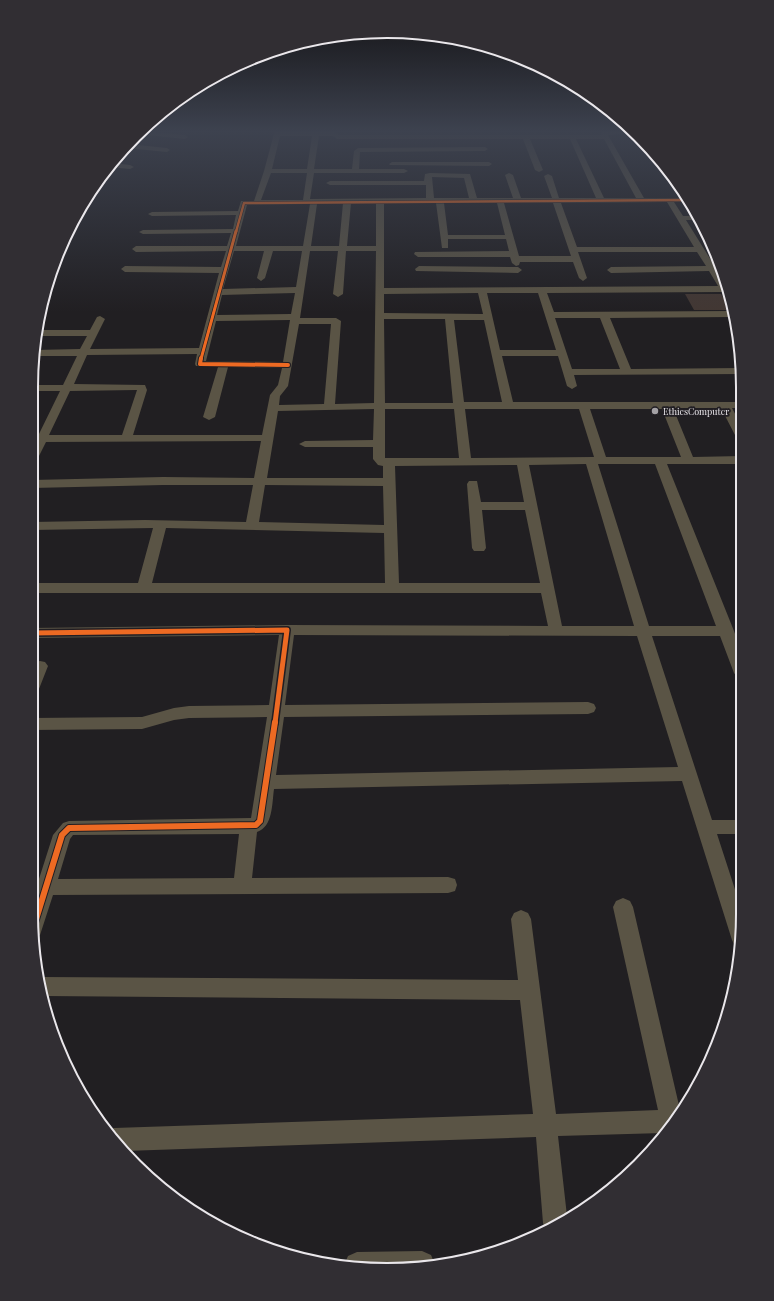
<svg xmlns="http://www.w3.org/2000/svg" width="774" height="1301" viewBox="0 0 774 1301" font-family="'Playfair Display',serif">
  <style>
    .building { fill: #423733 }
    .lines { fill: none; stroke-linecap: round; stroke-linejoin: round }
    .minor { fill: #5a5445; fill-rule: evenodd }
    .cycleway-far4-casing { stroke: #211e23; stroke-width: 3.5 }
    .cycleway-far3-casing { stroke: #211e23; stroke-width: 4.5 }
    .cycleway-far2-casing { stroke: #211e23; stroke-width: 6 }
    .cycleway-far1-casing { stroke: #211e23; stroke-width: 8 }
    .cycleway-casing { stroke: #211e23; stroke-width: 8 }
    .cycleway-far4 { stroke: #ed6a23; stroke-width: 2.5 }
    .cycleway-far3 { stroke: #ed6a23; stroke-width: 3 }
    .cycleway-far2 { stroke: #ed6a23; stroke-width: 4 }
    .cycleway-far1 { stroke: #ed6a23; stroke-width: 5 }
    .cycleway { stroke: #ed6a23; stroke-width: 6 }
    .poi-dot { fill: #a4a1a5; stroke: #211e23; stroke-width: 1.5 }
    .labels { text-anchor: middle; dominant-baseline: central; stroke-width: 3.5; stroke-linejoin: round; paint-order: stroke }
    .far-poi-label { font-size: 9px; fill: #eae7eb; stroke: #211e23; text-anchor: start }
    .rim { fill: none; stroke: #eae7eb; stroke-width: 2 }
  </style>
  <rect width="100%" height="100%" fill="#211f22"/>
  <path class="building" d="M685 294H721L731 310H694Z"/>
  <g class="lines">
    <path class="minor" d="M275 130H281V132H335L339 135H602L601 133 604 131 629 130 633 133 608 135 644 198H679L650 151 651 149 690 202H674L683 216H698L700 220H686L714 265 721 266 722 270 718 271 727 285 729 299 726 298 722 292 547 293 554 312 732 311V317L610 318 631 369 742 368V374L574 375 577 386 572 389 567 386 558 356H502L513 402H742V408H732L742 427V440L736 437 721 408H673L693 457 742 456V464H667L734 631 742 654V678L737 677 734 673 720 636H652L712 820H742V834H717L742 911V938L740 948 735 946 732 940 682 781 274 789C272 803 273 827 257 832L252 878 448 877 455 879 457 885 455 891 448 893 53 895 40 935 35 937 31 904 53 835 63 823 69 821 251 818 267 717 189 718 174 720 142 729 31 730V718L142 717 174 708 189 706 269 705 279 635 31 638V628L287 625 548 626 541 593H31V583H138L153 528 32 530V522L145 520 246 522 253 485H163L32 488V480L163 477 254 478 261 441 46 442 36 462H32V448L34 442H32V436H38L60 391H32V385H63L77 356H33L34 350 80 349 87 336H38V330H90L97 317 100 316 105 319 90 349 199 348 219 273 125 272 121 269 125 266 221 267 226 251 136 252 132 249 136 246H227L231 233 143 234 139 232 143 230 233 229 236 215 152 216 148 214 152 212 238 211 241 201H254L264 171ZM280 136H312L307 169H272ZM319 136H333L337 139H523L535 170 539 172 543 170 530 139H570L596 198H559L552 176 548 174 544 176 552 198H521L513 175 509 173 505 175 513 198H477L470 174 430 173 425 174 424 181H330L326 183 330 185H426V198L310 199 314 173H404L408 171 404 169H359L360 152 485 151 488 149 485 147 358 148 354 151 352 169H314ZM576 139H604L636 198H604ZM271 173H307L303 200H261ZM432 177 464 178 469 198H434ZM667 202 694 247H577L561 203ZM343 203 339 246H311L317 204ZM351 203H376V246H347ZM384 203H436L442 248H448V239H506L509 251 415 252 414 254 418 257H510L512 263 516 266 519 265 520 262H573L579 278 583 281 587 278 578 252H697L706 266 611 267 607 270 611 273 709 271 718 286 384 288ZM444 203H497L505 235H448ZM504 203H553L571 256H519ZM307 204H310L303 246H236L247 205ZM234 251H264L257 278 261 281 265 278 273 251H302L296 287 223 289ZM310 251H338L333 294 338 297 343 294 346 251H376L374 403 335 404 341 321 336 318H300ZM295 293 291 314 217 315 222 295ZM478 293 483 314 384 313V294ZM487 293H538L556 350H500ZM555 318H600L620 369H572ZM384 319H445L453 403H385ZM290 320 283 362 206 361 216 321ZM454 320H484L502 402H464ZM299 324H331L324 404 279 405 280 396 288 386ZM197 354 195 364 196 366 218 367 203 417 209 420 215 417 228 367 282 368 278 385 270 395 262 435H133L147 390 145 385 74 384 87 355ZM137 390 122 435H49L70 391ZM374 409 373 440 305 441 299 444 305 447H373V459L378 465 383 466V478H267L278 411ZM385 409H454L459 458H385ZM465 409H579L594 457 471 458ZM590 409H662L681 457H606ZM586 464 634 626H562L529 465ZM598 464H655L716 626H649ZM517 465 524 502H481L477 481H469L467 484 472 548 474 551H484L486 548 482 510H525L540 583H399L395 466ZM265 485 383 486 384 525 259 522ZM166 528 384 533 385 583H152ZM294 635 637 636 678 767 276 775 284 717 588 714 594 712 596 708 594 704 588 702 285 705ZM239 834 234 878 58 879 70 839 73 835Z
      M140 131 185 135 188 137 185 139 138 134Z
      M128 144 167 148 170 150 167 152 125 148Z
      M392 162H489L492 164 489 166 390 165 389 164Z
      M112 163 130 165 134 167 130 169 109 167Z
      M419 266 518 267 522 270 518 273 416 271 415 269Z
      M40 661 45 662 48 666 37 694 31 696V669L35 662Z
      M623 898 630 901 633 907 681 1114 663 1133 558 1136 567 1216 545 1228 543 1223 536 1137 125 1151 106 1132 114 1128 533 1114 520 1000 44 996 41 977 518 980 511 919 514 913 521 910 528 913 531 919 556 1114 658 1110 613 907 616 901Z
      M422 1251 431 1255 434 1262 387 1270 345 1263 348 1256 357 1252Z"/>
    <defs>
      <path id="cycleway-far4" d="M236 232 244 203 689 200"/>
      <path id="cycleway-far3" d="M201 359 236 231"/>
      <path id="cycleway-far2" d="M201 358 200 364 288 365"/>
      <path id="cycleway-far1" d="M31 633 287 630 275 723"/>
      <path id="cycleway" d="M33 929 62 835 69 828 256 825 260 821 275 722"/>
    </defs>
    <use href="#cycleway-far4" class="cycleway-far4-casing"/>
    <use href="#cycleway-far3" class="cycleway-far3-casing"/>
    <use href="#cycleway-far2" class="cycleway-far2-casing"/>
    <use href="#cycleway-far1" class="cycleway-far1-casing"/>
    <use href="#cycleway" class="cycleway-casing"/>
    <use href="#cycleway-far4" class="cycleway-far4"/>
    <use href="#cycleway-far3" class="cycleway-far3"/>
    <use href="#cycleway-far2" class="cycleway-far2"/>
    <use href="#cycleway-far1" class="cycleway-far1"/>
    <use href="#cycleway" class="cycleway"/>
  </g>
  <linearGradient id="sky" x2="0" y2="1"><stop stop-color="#121113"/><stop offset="0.42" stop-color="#3d424f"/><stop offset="1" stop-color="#3d424f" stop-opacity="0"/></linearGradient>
  <rect width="774" height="312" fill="url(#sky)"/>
  <circle class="poi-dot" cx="655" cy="411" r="4"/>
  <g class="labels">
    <g class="far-poi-label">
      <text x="663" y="411">EthicsComputer</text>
    </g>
  </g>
  <path d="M0 0H774V1301H0ZM387 38H387A349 349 0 0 1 736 387V914A349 349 0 0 1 387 1263H387A349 349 0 0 1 38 914V387A349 349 0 0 1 387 38Z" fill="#312e33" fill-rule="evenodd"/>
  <path class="rim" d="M387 38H387A349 349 0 0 1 736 387V914A349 349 0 0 1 387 1263H387A349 349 0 0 1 38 914V387A349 349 0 0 1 387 38Z"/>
</svg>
